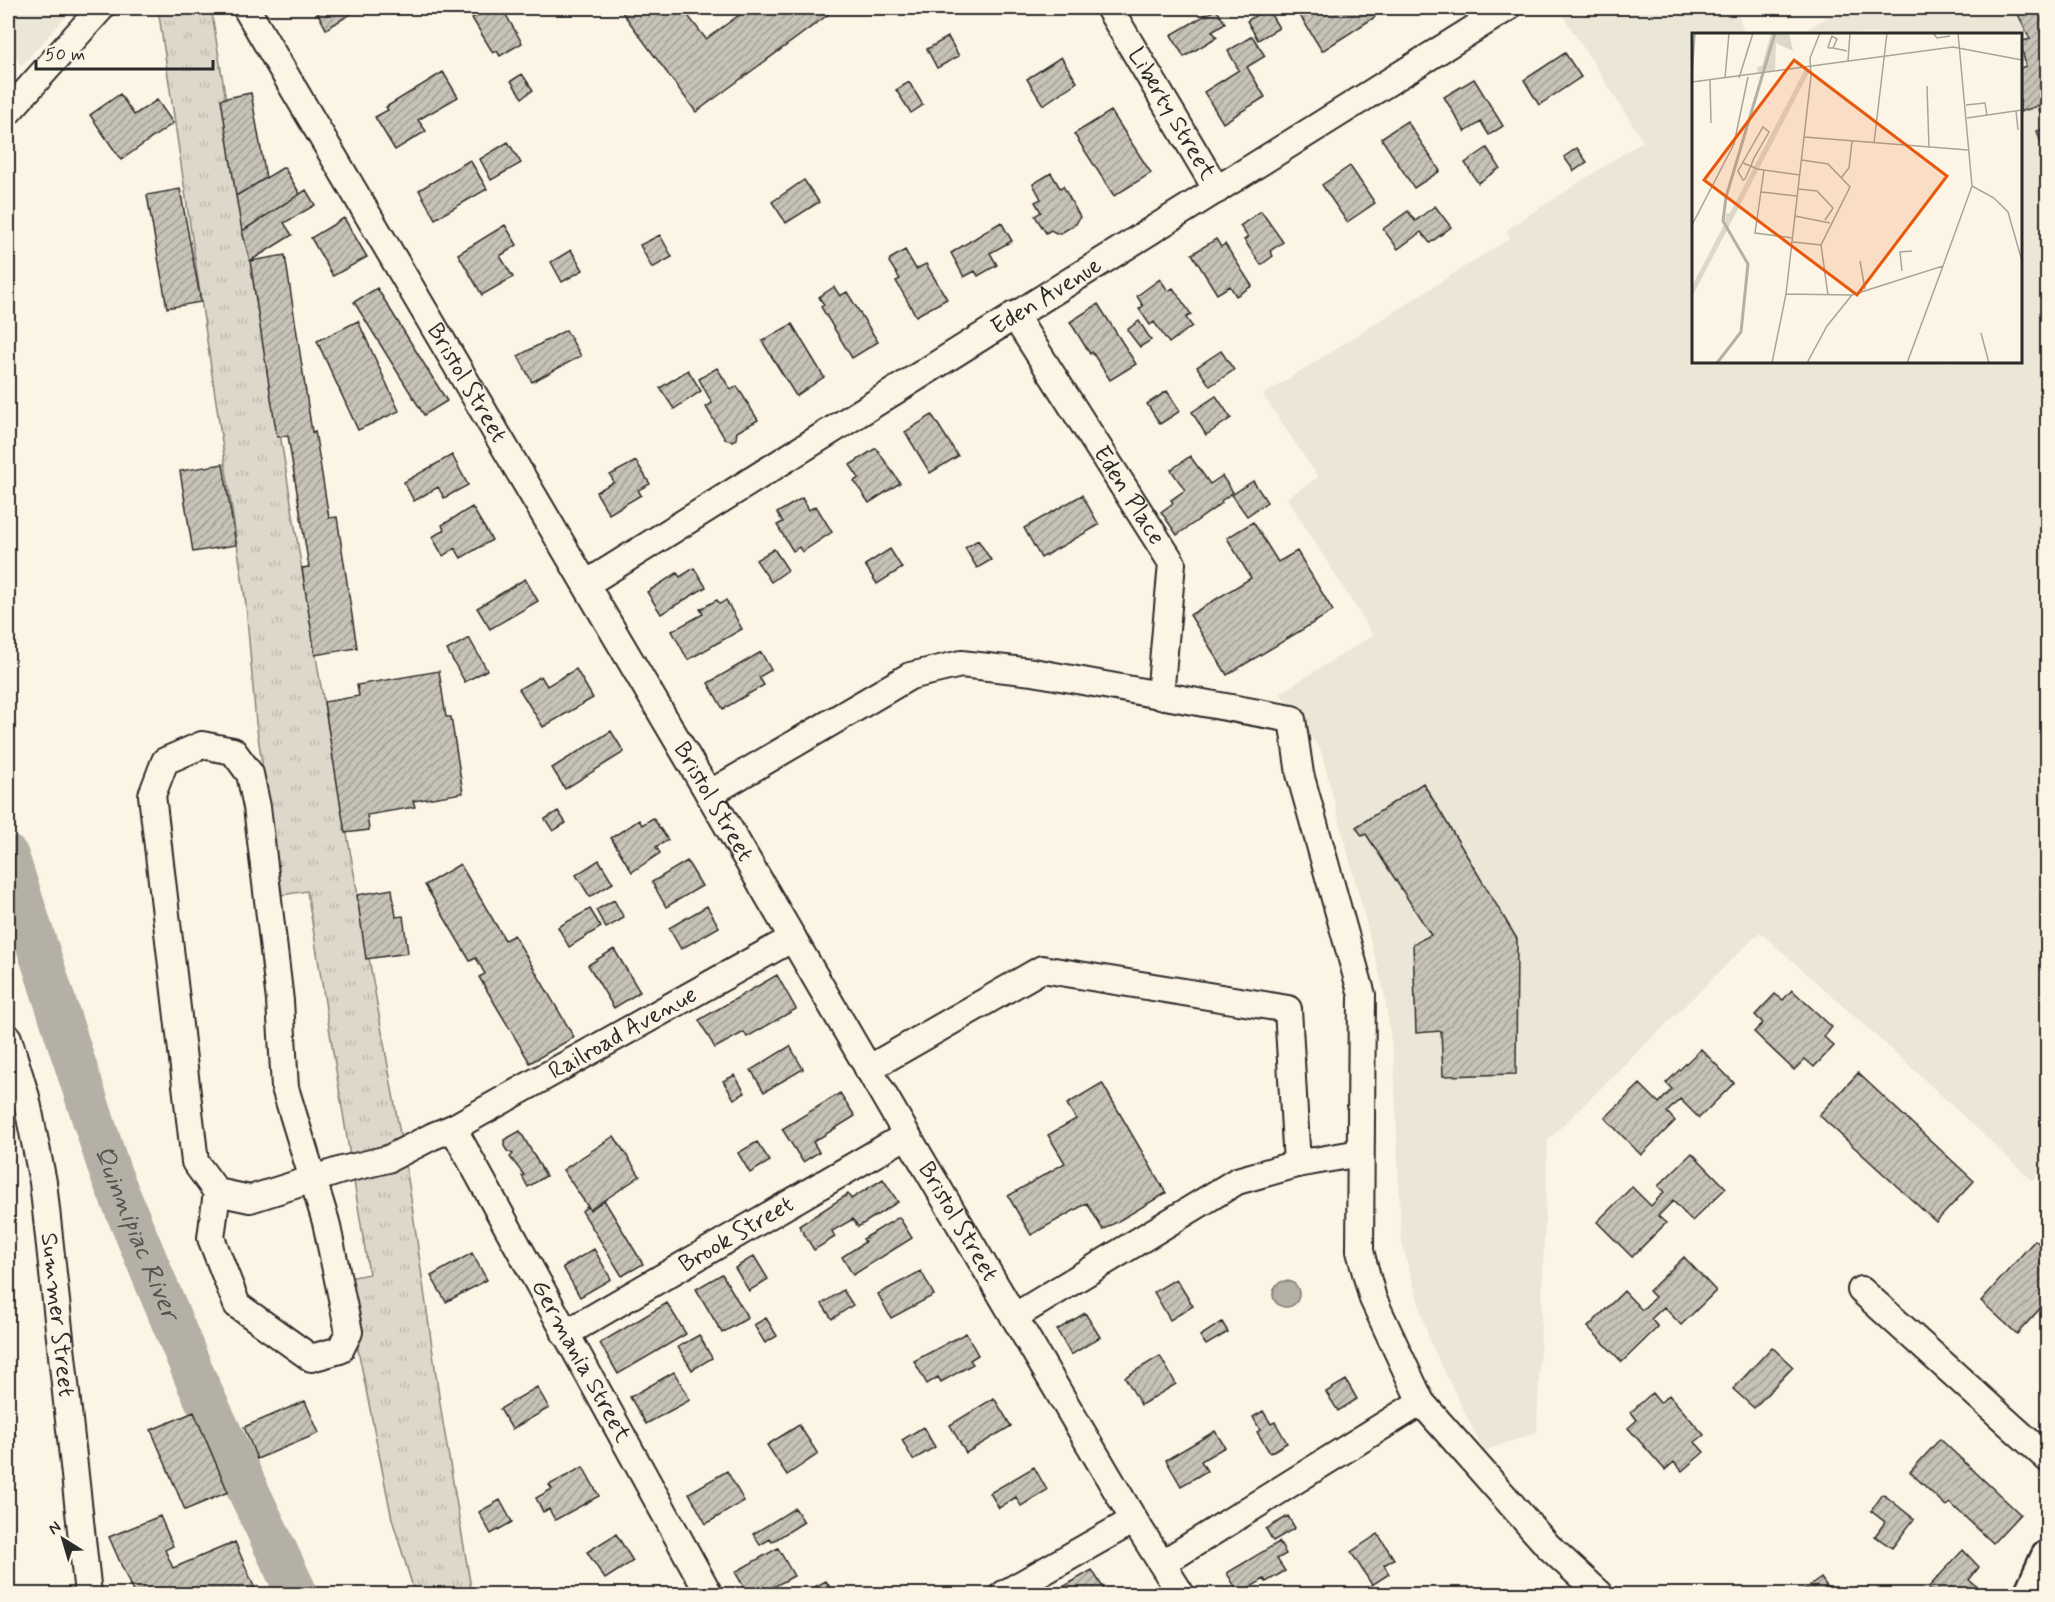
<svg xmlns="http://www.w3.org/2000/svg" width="2055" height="1602" viewBox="0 0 2055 1602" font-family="Mynerve,sans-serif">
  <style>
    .built { fill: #ece6d7 }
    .park { fill: url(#park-tufts); stroke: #84827a; stroke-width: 1.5 }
    .water { fill: #b4b0a5; stroke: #7d7b74; stroke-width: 1.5 }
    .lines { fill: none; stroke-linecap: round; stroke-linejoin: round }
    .river { stroke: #b4b0a5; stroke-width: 42 }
    .building { fill: url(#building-hatch); stroke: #2b2b2b; stroke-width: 1.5 }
    .minor-casing { stroke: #2b2b2b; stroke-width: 30 }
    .highway-casing { stroke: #2b2b2b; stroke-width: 38 }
    .minor { stroke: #fcf5e5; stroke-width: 26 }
    .highway { stroke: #fcf5e5; stroke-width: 33 }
    .labels { text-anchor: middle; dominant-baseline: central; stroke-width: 4.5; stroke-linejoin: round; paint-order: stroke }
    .street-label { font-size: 24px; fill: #2b2b2b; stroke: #fcf5e5 }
    .water-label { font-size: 26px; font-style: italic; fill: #545350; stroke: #fcf5e5 }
    .inset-river { fill: none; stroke: #b4b0a5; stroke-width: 3 }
    .inset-road { fill: none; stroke: #a8a49b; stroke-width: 1.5 }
    .view { fill: #e8590c; fill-opacity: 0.15; stroke: #e8590c; stroke-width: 3 }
    .inset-edge { fill: none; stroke: #2b2b2b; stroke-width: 3 }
  </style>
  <defs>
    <pattern id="park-tufts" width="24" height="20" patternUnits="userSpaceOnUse" patternTransform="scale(1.5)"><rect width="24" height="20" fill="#ded8ca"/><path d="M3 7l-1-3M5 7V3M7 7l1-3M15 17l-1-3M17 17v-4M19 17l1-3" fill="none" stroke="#bfbaae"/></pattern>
    <pattern id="building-hatch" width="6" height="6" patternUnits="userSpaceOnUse" patternTransform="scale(1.5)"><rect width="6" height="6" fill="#c8c3b7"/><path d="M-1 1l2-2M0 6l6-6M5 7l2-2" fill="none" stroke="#a39f95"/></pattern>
  </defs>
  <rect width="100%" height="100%" fill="#fcf5e5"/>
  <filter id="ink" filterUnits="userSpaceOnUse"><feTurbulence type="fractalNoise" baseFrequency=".0167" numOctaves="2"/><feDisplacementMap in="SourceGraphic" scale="12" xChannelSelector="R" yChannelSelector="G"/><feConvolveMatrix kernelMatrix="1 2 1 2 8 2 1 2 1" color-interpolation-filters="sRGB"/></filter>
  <g filter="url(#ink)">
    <path class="built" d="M8 8H74L21 66 8 45Z
      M1558 8H1736L1745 34H1694V362H2020V34H1799L1842 8H2047L2048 1165 2033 1181 1913 1069 1760 932 1548 1140 1537 1432 1484 1451 1429 1340 1401 1240 1394 1062 1384 991 1321 751 1280 693 1373 635 1287 498 1318 477 1263 395 1510 238 1506 230 1643 141Z"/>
    <path class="park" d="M158 8H211L319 675 409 1185 442 1417 472 1594H415L392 1519 344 1279 369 1274 307 891 282 895 256 723 246 605Z"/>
    <path class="water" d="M1273 1294a13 13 0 1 1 26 0a13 13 0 1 1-26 0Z"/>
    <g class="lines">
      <path class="river" id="s1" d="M8 856 110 1172 197 1382 297 1594"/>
    </g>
    <path class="building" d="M315 8H361L326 29Z
      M490 8H502L522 43 500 56 497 51 493 53 472 18Z
      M619 8H682L706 39 749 8H837L696 112Z
      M1267 8 1279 28 1258 40 1247 21Z
      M1298 8H1369L1375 17 1322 51 1296 9Z
      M2015 8H2048V119L2043 121 2038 106 2020 112V68L2026 66 2020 42 2030 39Z
      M1216 9 1225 23 1212 31 1217 37 1184 57 1171 35Z
      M1252 36 1265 56 1247 67 1265 97 1223 123 1204 92 1239 70 1228 51Z
      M948 37 959 56 937 68 927 49Z
      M1565 53 1581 77 1539 105 1524 80Z
      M1061 57 1077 82 1043 105 1027 79Z
      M443 72 458 97 418 120 426 131 395 150 375 117 388 110 386 107Z
      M522 74 533 90 522 98 511 81Z
      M1474 79 1503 126 1489 135 1481 122 1465 132 1444 97Z
      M909 82 923 105 911 113 896 90Z
      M251 93 266 178 236 196 221 99Z
      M120 94 134 115 157 100 173 123 121 160 90 115Z
      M1111 111 1151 173 1114 196 1074 134Z
      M1407 121 1440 171 1414 188 1381 138Z
      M2048 128V163L2037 131Z
      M508 142 521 163 491 180 480 159Z
      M1487 148 1500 168 1478 183 1465 163Z
      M1577 148 1587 162 1574 171 1564 157Z
      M470 160 487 189 435 219 419 190Z
      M1350 166 1375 203 1347 222 1322 185Z
      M284 167 300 194 242 231 236 196Z
      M1051 173 1060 188 1063 186 1080 217 1076 224 1061 233H1056L1051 230 1046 233 1035 216 1041 212 1035 202 1041 199 1033 184Z
      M804 180 819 202 786 223 772 202Z
      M180 189 201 302 167 308 147 195Z
      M306 190 315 205 284 223 292 235 250 261 242 231Z
      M1435 206 1451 227 1430 243 1421 232 1398 249 1383 229 1408 211 1415 221Z
      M1261 211 1283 242 1270 251 1273 256 1261 265 1244 240 1248 237 1240 226Z
      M344 218 367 257 333 276 311 238Z
      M1001 222 1012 241 990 253 997 265 978 276 975 271 964 277 951 253Z
      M505 225 517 245 500 256 513 277 482 295 458 254Z
      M660 235 672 257 652 268 640 245Z
      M1216 239 1221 247 1225 244 1252 286 1236 296 1230 286 1217 294 1192 254Z
      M571 250 583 270 562 282 551 262Z
      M905 250 916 269 926 264 947 299 916 316 896 281 900 279 889 262 890 259Z
      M285 255 312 432 315 431 329 518 337 517 357 648 315 655 302 568 309 567 288 436 277 437 250 261Z
      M1160 279 1168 291 1173 288 1191 314 1186 318 1192 326 1169 343 1154 322 1150 325 1139 309 1143 306 1137 296Z
      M834 287 840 296 847 292 878 342 852 358 821 307 824 305 819 297Z
      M377 288 447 401 424 415 354 302Z
      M1098 304 1136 364 1110 380 1092 352 1090 354 1070 322Z
      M358 321 399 411 358 430 317 341Z
      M1139 321 1151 340 1140 347 1127 330Z
      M792 324 824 377 796 396 762 341Z
      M566 330 581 356 532 382 518 356Z
      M1221 351 1234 370 1210 386 1197 367Z
      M717 368 731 390 737 386 758 420 737 432 736 439 732 441 725 439 706 407 712 403 699 379Z
      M688 370 701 391 674 409 660 388Z
      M1167 391 1180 411 1160 424 1147 404Z
      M1216 396 1231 418 1206 435 1192 412Z
      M932 415 958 456 930 473 905 432Z
      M876 448 900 483 869 503 854 481 859 478 850 465Z
      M452 455 468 485 444 498 438 487 414 501 404 482Z
      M1190 456 1210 484 1222 476 1233 492 1221 501 1222 503 1177 535 1161 512 1173 503 1171 500 1185 490 1171 470Z
      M636 461 650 484 638 490 641 495 609 514 596 492 614 482 610 475Z
      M223 464 236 545 193 552 180 471Z
      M1253 481 1267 502 1247 516 1232 495Z
      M1082 495 1099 525 1041 558 1024 528Z
      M802 498 809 510 816 506 832 532 802 552 799 547 793 551 777 525 783 522 777 513Z
      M472 507 492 540 461 558 455 548 443 556 432 537 444 530 442 525Z
      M1253 522 1278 562 1297 551 1333 611 1227 675 1190 615 1251 578 1227 538Z
      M978 540 991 560 977 568 965 548Z
      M774 549 788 570 771 582 756 560Z
      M890 549 902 568 877 584 865 565Z
      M694 568 706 587 661 614 647 592 677 573 680 577Z
      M525 579 538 601 490 629 477 608Z
      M717 600 720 604 726 600 742 629 688 660 672 631 703 614 700 609Z
      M469 638 487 670 465 682 447 650Z
      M761 652 771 670 759 677 764 685 723 709 708 683Z
      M576 669 593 698 543 727 519 689 541 676 547 686Z
      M439 671 446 717H451L463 793 413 801 415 807 367 815 369 830 345 833 324 702 359 696 357 685Z
      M611 731 624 752 565 789 552 768Z
      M1423 783 1517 939 1516 1074 1443 1076 1441 1031 1416 1033 1413 944 1431 935 1366 834 1362 836 1356 827Z
      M558 811 566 823 553 831 545 819Z
      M653 818 668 840 656 847 660 853 632 872 611 838 639 820 642 825Z
      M599 860 613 883 590 897 576 875Z
      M687 861 702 886 666 907 652 882Z
      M460 864 505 940 514 935 574 1037 530 1063 479 977 485 974 476 958 470 961 425 885Z
      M392 889 396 917 403 916 408 953 366 959 357 895Z
      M614 900 624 918 606 928 596 910Z
      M707 906 719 927 681 949 669 928Z
      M590 909 601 927 569 947 558 927Z
      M614 949 640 992 614 1008 588 965Z
      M777 975 796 1009 747 1037 744 1032 715 1048 699 1020Z
      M1792 990 1832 1027 1824 1037 1834 1046 1814 1067 1805 1059 1794 1070 1754 1032 1763 1023 1755 1015 1775 994 1783 1000Z
      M790 1046 803 1069 764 1092 751 1070Z
      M1701 1049 1734 1083 1699 1118 1680 1099 1667 1112 1675 1121 1641 1155 1605 1118 1640 1084 1659 1103 1672 1089 1666 1083Z
      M1858 1073 1974 1181 1936 1222 1819 1115Z
      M735 1075 745 1093 734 1099 723 1081Z
      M1102 1083 1166 1193 1103 1230 1087 1203 1031 1235 1008 1196 1065 1163 1048 1135 1076 1119 1067 1104Z
      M840 1093 855 1116 813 1142 819 1152 803 1162 782 1129Z
      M520 1131 546 1176 528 1187 522 1176 524 1175 510 1157 513 1154 507 1151 504 1146V1140Z
      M614 1136 640 1176 590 1210 563 1170Z
      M757 1142 770 1161 750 1173 738 1153Z
      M1692 1153 1726 1188 1692 1221 1673 1201 1658 1216 1666 1223 1632 1257 1597 1222 1632 1187 1651 1206 1664 1192 1658 1186Z
      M883 1179 898 1202 858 1227 853 1219 832 1231 835 1237 814 1250 799 1226 848 1194 851 1199Z
      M604 1200 643 1264 622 1276 582 1211 588 1206 590 1210Z
      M899 1217 912 1238 853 1275 842 1257 865 1242 863 1239Z
      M2035 1240 2048 1251V1300L2017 1334 1981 1301Z
      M594 1249 611 1279 580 1297 563 1267Z
      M472 1253 487 1280 446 1302 431 1276Z
      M754 1256 768 1279 749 1291 735 1268Z
      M1684 1257 1716 1291 1681 1325 1664 1307 1651 1319 1658 1327 1622 1362 1588 1327 1624 1291 1642 1310 1655 1297 1649 1291Z
      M921 1271 934 1295 891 1318 878 1294Z
      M722 1274 748 1318 722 1333 696 1289Z
      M1176 1279 1193 1306 1170 1320 1154 1292Z
      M843 1290 853 1305 832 1319 822 1304Z
      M667 1303 686 1334 618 1374 600 1343Z
      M1085 1313 1100 1337 1071 1355 1057 1330Z
      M766 1318 777 1336 765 1343 754 1325Z
      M1222 1322 1228 1332 1206 1345 1200 1336Z
      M966 1333 978 1355 970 1360 973 1364 941 1382 938 1377 927 1384 914 1361Z
      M699 1335 712 1358 692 1370 678 1347Z
      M1772 1347 1793 1367 1754 1408 1733 1389Z
      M1160 1356 1176 1384 1141 1405 1125 1377Z
      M674 1372 690 1400 646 1424 630 1397Z
      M1346 1380 1357 1399 1338 1411 1326 1392Z
      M537 1387 549 1408 512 1429 500 1409Z
      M1652 1393 1660 1403 1669 1395 1704 1435 1695 1442 1704 1452 1682 1471 1674 1462 1665 1470 1628 1428 1637 1420 1631 1412Z
      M994 1398 1011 1426 966 1453 950 1425Z
      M305 1401 319 1433 257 1459 244 1427Z
      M1263 1411 1271 1424 1275 1422 1287 1443 1270 1453 1257 1432 1260 1430 1253 1417Z
      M194 1412 228 1492 185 1510 151 1430Z
      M8 1418 16 1436 8 1439Z
      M799 1425 818 1454 787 1475 767 1445Z
      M923 1427 935 1447 913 1460 902 1440Z
      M1215 1431 1225 1447 1201 1461 1207 1471 1181 1486 1166 1460Z
      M1940 1439 2020 1514 1993 1543 1950 1503 1946 1506 1910 1472Z
      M583 1467 599 1496 555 1520 549 1509 543 1512 536 1498 552 1489 549 1485Z
      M1034 1467 1047 1490 1021 1506 1016 1497 999 1508 990 1493Z
      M727 1471 744 1501 706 1524 689 1493Z
      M1883 1494 1914 1519 1892 1548 1875 1536 1885 1522 1871 1511Z
      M500 1500 512 1522 491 1534 479 1512Z
      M795 1508 804 1522 772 1542 770 1539 760 1545 753 1534Z
      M160 1516 173 1546 165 1550 173 1568 235 1542 255 1589 242 1594H134L109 1537Z
      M1288 1516 1295 1528 1273 1541 1266 1529Z
      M616 1534 633 1561 605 1579 587 1552Z
      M1378 1534 1394 1559 1384 1565 1389 1574 1372 1585 1351 1552Z
      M1279 1542 1286 1554 1277 1559 1285 1571 1266 1582 1264 1579 1239 1594 1227 1573Z
      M778 1548 794 1576 760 1594H748L735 1572Z
      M1963 1550 1979 1567 1969 1580 1986 1594H1935L1928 1588Z
      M1092 1570 1107 1594H1051Z
      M1821 1578 1832 1594H1801L1800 1593Z
      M826 1581 834 1594H809L807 1591Z"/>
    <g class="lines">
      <defs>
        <g id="minor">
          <path id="s2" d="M246 8 709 794 907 1135 1134 1520 1181 1594"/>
          <path id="s3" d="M1109 8 1217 190"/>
          <path d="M8 112 101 8"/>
          <path id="s4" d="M1014 315 1172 563 1160 696"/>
          <path id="s5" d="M586 584 1507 8"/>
          <path d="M709 794 910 676 961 664 1033 672 1292 719 1300 774 1362 995 1360 1251 1373 1299 1421 1402 1548 1546 1600 1594"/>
          <path id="s6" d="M8 1038 26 1097 43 1182 88 1594"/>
          <path d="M868 1069 1042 969 1288 1009 1297 1164"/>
          <path id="s7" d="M453 1128 709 1594"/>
          <path id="s8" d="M217 1192 211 1238 237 1305 311 1358 340 1350 349 1332 326 1222 285 1088 280 1001 257 807 250 774 233 751 202 745 165 761 152 795 195 1162 217 1192 250 1199 342 1170 388 1159 433 1136 453 1128 793 938"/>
          <path d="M1861 1290 2048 1459"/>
          <path d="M1014 1317 1237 1181 1297 1164 1360 1153"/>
          <path id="s9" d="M565 1334 907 1135"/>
          <path d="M1163 1563 1421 1402"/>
          <path d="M1004 1594 1134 1520"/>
        </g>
        <path id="highway" d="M2031 1594 2048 1557"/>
      </defs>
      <use href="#minor" class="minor-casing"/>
      <use href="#highway" class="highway-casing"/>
      <use href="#minor" class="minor"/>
      <use href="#highway" class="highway"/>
    </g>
  </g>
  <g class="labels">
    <g class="street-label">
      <text stroke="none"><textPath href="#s3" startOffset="123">Liberty Street</textPath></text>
      <text stroke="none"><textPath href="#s5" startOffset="543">Eden Avenue</textPath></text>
      <text stroke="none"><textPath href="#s2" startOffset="435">Bristol Street</textPath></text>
      <text stroke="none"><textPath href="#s4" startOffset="214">Eden Place</textPath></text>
      <text stroke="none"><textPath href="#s2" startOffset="921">Bristol Street</textPath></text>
      <text stroke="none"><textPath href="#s8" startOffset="1816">Railroad Avenue</textPath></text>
      <text stroke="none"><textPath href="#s2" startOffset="1407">Bristol Street</textPath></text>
      <text stroke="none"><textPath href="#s9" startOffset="198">Brook Street</textPath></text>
      <text stroke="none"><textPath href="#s6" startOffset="282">Summer Street</textPath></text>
      <text stroke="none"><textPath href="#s7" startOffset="266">Germania Street</textPath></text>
    </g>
    <g class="water-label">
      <text stroke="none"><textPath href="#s1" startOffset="398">Quinnipiac River</textPath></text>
    </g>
  </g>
  <g transform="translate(1692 33)">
    <rect width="330" height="330" fill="#fcf5e5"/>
    <path d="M79 0H97L101 18 84 10 83 37 66 40 65 34 70 33Z" fill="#ded8ca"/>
    <path d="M113 36 118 38 0 264V253L33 190 34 180H38Z" fill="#ded8ca"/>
    <path class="inset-river" d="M25 330 49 299 56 231 31 188 34 164 83 0"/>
    <path class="inset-road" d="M241 0 245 5 258 3M141 15 145 6 140 3 136 14 137 15H141L155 18M156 28 158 0M0 41 3 0M33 45 37 0M47 45 61 0M18 47 19 90M0 49 261 14 330 27M235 53 237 115M274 72 293 70 295 82M324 78 326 97M275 85 330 77M112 104 276 117M182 110 195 0M110 127 136 131 158 154 129 212 136 262M51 129 46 138 51 147 53 146 57 137 59 133 60 130 62 125 77 99 71 94 51 129 53 131 59 133 65 136 108 142M72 137 63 200 101 205M149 145 157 135 160 108M280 153 302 165 316 179 330 228M106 156 125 158 141 175 133 187M69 159 105 163M103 183 138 190M0 192 42 111 56 44M101 209 129 212M168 228 173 256M210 238 208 219 220 218M94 261 159 262M289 300 297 330M80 330 94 261 119 43 118 25 128 0M115 330 135 293 160 262 251 233 280 153 266 0M215 330 251 233"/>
    <path class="view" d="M102 27 255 143 165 262 12 147Z"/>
    <rect width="330" height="330" class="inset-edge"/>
  </g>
  <rect width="2055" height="1602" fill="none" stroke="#fcf5e5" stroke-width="30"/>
  <rect x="15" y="15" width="2025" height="1572" fill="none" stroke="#2b2b2b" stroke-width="2" filter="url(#ink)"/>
  <g transform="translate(63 1539) rotate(323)" stroke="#fcf5e5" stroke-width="4.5" paint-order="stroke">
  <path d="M0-4.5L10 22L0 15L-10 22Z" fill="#2b2b2b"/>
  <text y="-9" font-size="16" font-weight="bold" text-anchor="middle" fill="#2b2b2b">N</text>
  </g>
  <path d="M36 60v9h177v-9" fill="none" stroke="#2b2b2b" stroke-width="3"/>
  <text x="45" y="60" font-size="18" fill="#2b2b2b" stroke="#fcf5e5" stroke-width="4.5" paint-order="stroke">50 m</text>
</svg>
